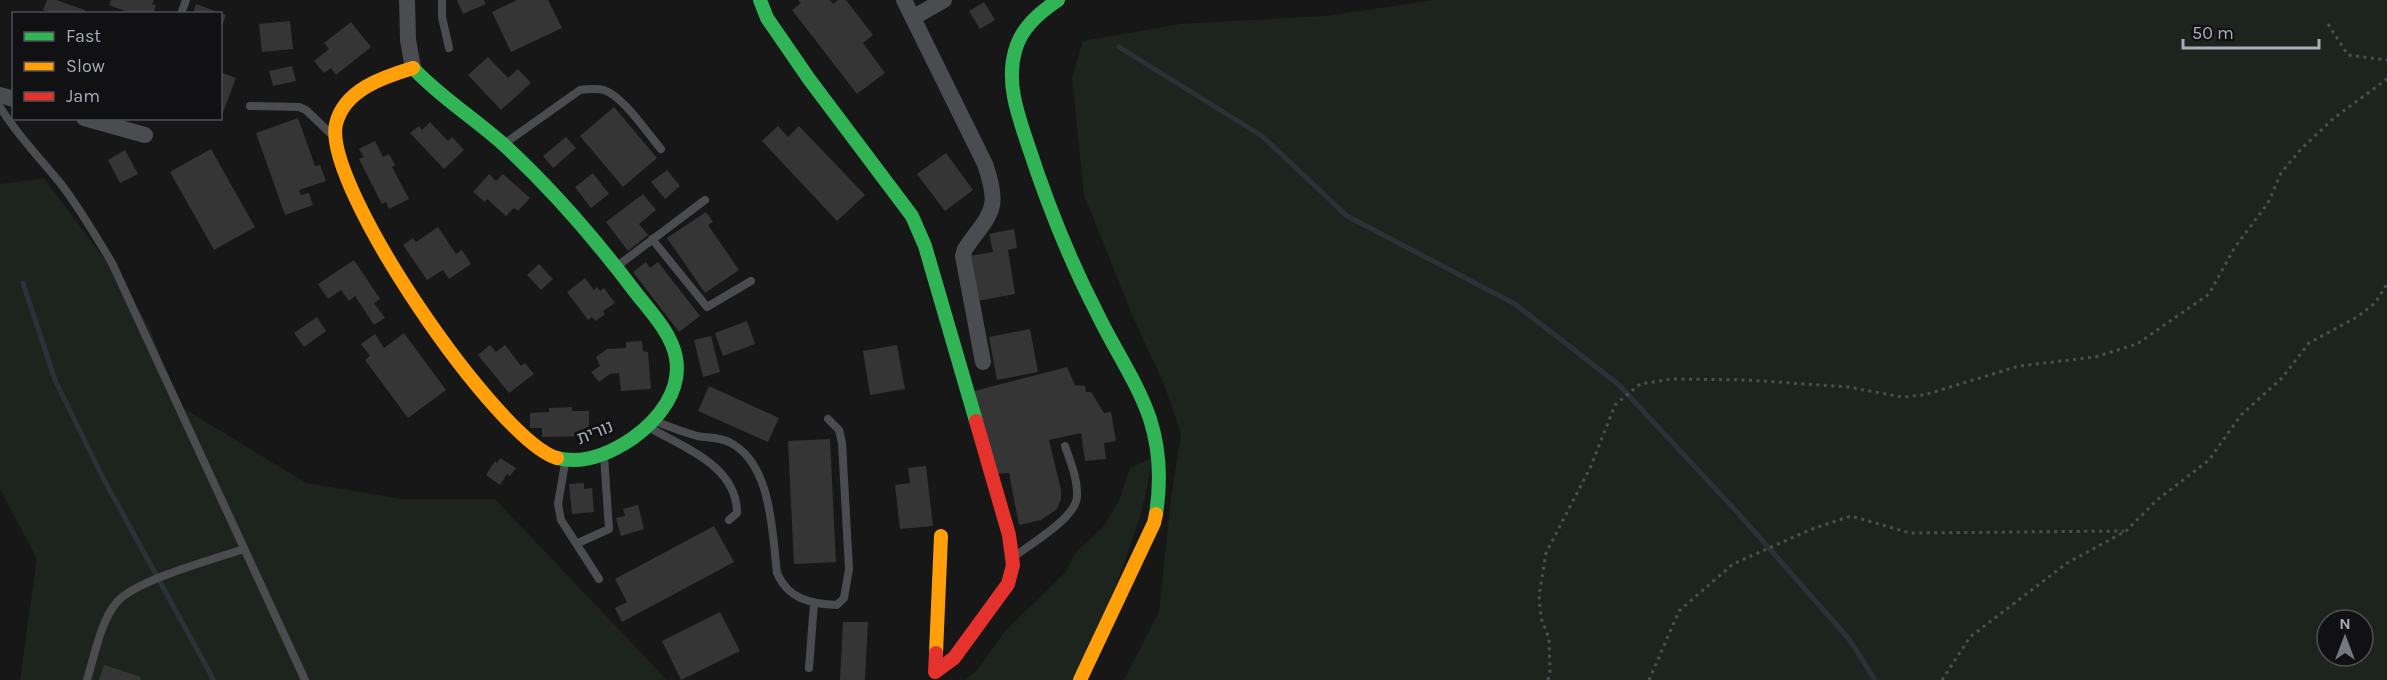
<svg xmlns="http://www.w3.org/2000/svg" width="2387" height="680" viewBox="0 0 2387 680" font-family="Karla,Heebo,sans-serif">
  <style>
    .green { fill: #1d241e; fill-rule: evenodd }
    .lines { fill: none; stroke-linecap: round; stroke-linejoin: round }
    .stream { stroke: #2a3239; stroke-width: 5 }
    .building { fill: #353536 }
    .path { stroke: #4d4e52; stroke-width: 3; stroke-dasharray: 3 4.5; stroke-linecap: butt }
    .lane { stroke: #4b4c50; stroke-width: 8 }
    .street { stroke: #4b4c50; stroke-width: 16 }
    .fast { stroke: #30b455; stroke-width: 14 }
    .slow { stroke: #ff9f0a; stroke-width: 14 }
    .jam { stroke: #e5322d; stroke-width: 14 }
    .labels { text-anchor: middle; dominant-baseline: central; stroke-width: 6; stroke-linejoin: round; paint-order: stroke }
    .street-label { font-size: 18px; fill: #a8adb8; stroke: #111113 }
  </style>
  <rect width="100%" height="100%" fill="#171717"/>
  <path class="green" d="M1435 0H2387V680H1124L1159 612 1171 498 1181 434 1164 384 1133 317 1084 195 1072 77 1083 41 1180 24 1325 16ZM2327 620H2363V656H2327Z
    M44 178 106 261 150 328 178 405 306 483 401 499H495L667 680H20L37 559 0 489V184Z
    M1152 458C1143 532 1104 611 1077 680H965L978 669 1005 631 1066 572 1075 553 1103 527 1119 501 1130 468Z"/>
  <g class="lines">
    <path class="stream" d="M1119 47 1262 136 1347 216 1515 304 1618 384 1738 513 1849 639 1875 680
      M23 283 55 380 103 478 210 673 213 680"/>
  </g>
  <path class="building" d="M47 0H56L85 10 84 14H54L43 10Z
    M111 0H154L152 4 156 5 153 14H133L109 5Z
    M457 0H484L486 4 463 14Z
    M517 0H548L562 28 511 52 492 12Z
    M798 0H830L833 4 838 0H846L873 35 863 43 885 73 857 94 792 10 801 3Z
    M984 2 995 20 980 29 969 11Z
    M196 4 226 15 221 29 220 14H193Z
    M290 21 293 49 262 52 259 24Z
    M351 22 371 47 336 75 331 68 324 73 314 61 329 49 324 43Z
    M488 57 508 78 518 69 531 83 501 110 468 75Z
    M292 66 296 81 273 86 269 71Z
    M220 72 236 78 221 118H220Z
    M614 107 657 158 623 187 580 136Z
    M298 118 315 166 320 165 326 181 299 190 301 195 309 193 313 205 285 215 256 133Z
    M430 122 448 141 452 137 464 150 444 169 410 133 419 126 422 130Z
    M778 126 788 137 799 126 865 195 837 221 762 141Z
    M566 137 576 148 553 168 543 156Z
    M375 141 383 157 389 154 395 165 392 167 409 199 389 209 386 202 382 204 359 159 364 157 359 149Z
    M211 149 255 227 214 250 170 172Z
    M125 150 138 174 120 183 108 160Z
    M946 153 973 190 945 211 917 174Z
    M667 170 680 186 665 199 651 182Z
    M593 173 609 194 591 208 575 187Z
    M489 174 496 181 503 174 530 198 518 211 514 208 506 216 487 199 485 202 473 192Z
    M643 194 656 210 639 224 648 235 628 251 606 222Z
    M706 212 713 222 708 225 739 270 705 293 667 238Z
    M438 227 456 254 462 250 471 264 449 279 443 270 427 280 403 245 413 238 416 242Z
    M1014 229 1017 248 1008 250 1015 294 977 301 969 256 993 252 989 234Z
    M354 260 380 299 374 303 385 318 374 325 355 296 349 301 341 290 328 299 318 284Z
    M646 262 650 268 658 262 700 316 679 332 633 272Z
    M539 264 553 279 541 290 527 275Z
    M585 278 594 290 597 287 600 291 604 288 615 303 603 311 605 314 596 321 592 317 588 320 567 292Z
    M317 317 326 331 304 347 294 333Z
    M747 321 755 344 723 356 715 333Z
    M1030 329 1038 372 997 380 989 337Z
    M404 333 446 390 408 418 365 360 370 356 361 344 375 334 384 348Z
    M711 336 720 372 703 377 694 340Z
    M642 341 643 351 648 352 651 389 621 391 619 373 610 374 599 382 591 372 600 366 596 357 607 349 626 348V342Z
    M490 345 496 352 505 345 521 366 525 363 534 374 509 393 478 355Z
    M897 345 905 389 870 395 863 351Z
    M1067 367 1075 385 1085 386 1086 392H1091L1104 413 1111 412 1116 441 1104 443 1106 459 1085 461 1081 433 1049 440 1061 490V499L1057 509 1041 520 1019 525 1009 473 996 474 974 391Z
    M709 386 779 418 768 442 698 411Z
    M572 407V411H589V436L542 437V428H530V413L549 412V408Z
    M830 439 836 562 794 564 788 441Z
    M500 458 516 468 510 476 507 474 500 485 486 475 495 461 497 463Z
    M926 466 933 526 900 529 895 485 910 483 908 468Z
    M584 483V489L592 488 594 512 572 514 569 484Z
    M638 505 644 529 621 536 616 518 625 516 623 509Z
    M714 526 734 562 622 622 615 608 627 602 615 579Z
    M720 612 740 651 681 680 662 641Z
    M843 622H868L865 680H840Z
    M104 665 141 677 140 680H99Z"/>
  <g class="lines">
    <path class="path" d="M2328 24 2348 55 2387 60
      M1548 680 1550 671 1549 638 1541 618 1539 596 1546 553 1591 466 1615 405 1640 384 1672 379 1749 380 1848 387 1902 397 1924 395 2019 366 2095 357 2137 344 2209 294 2235 247 2268 203 2281 173 2302 148 2334 118 2387 79
      M1649 680 1679 611 1733 564 1812 529 1851 516 1910 533 2124 531
      M1942 680 1970 637 2067 563 2126 531 2157 500 2209 460 2241 415 2282 378 2309 343 2357 317 2375 303 2387 284"/>
    <path class="lane" d="M442 0V17L449 48
      M181 14 186 0
      M250 106 299 107 306 110 330 133
      M0 107C17 135 40 158 61 184 80 209 96 236 112 263L305 680
      M504 144 580 90C588 89 596 88 604 90 624 97 647 133 661 149
      M652 239 707 307 751 281
      M616 267 705 200
      M657 422C670 427 683 432 697 436 708 438 718 437 729 442 772 463 772 532 777 573 788 599 811 604 837 605L844 598 849 569 842 443 839 430 828 419
      M650 428C685 448 737 466 737 513L729 520
      M565 463 558 504 561 520 599 579
      M578 543 609 529 604 456
      M1015 556C1032 543 1077 517 1077 496 1078 479 1070 461 1065 446
      M809 668 814 603
      M87 680C94 657 101 620 117 602 136 580 214 559 244 549"/>
    <path class="street" d="M407 0 408 40 413 68
      M904 0 985 164C1001 210 991 212 965 249L963 256 983 362
      M914 17 944 0
      M0 95 14 99
      M84 118 145 135"/>
    <path class="fast" d="M760 0 767 18 809 79 912 216 925 246 976 421
      M1058 0C1039 13 1021 28 1015 51 1006 83 1018 115 1028 145 1047 203 1069 259 1097 313 1114 349 1137 381 1150 419 1160 450 1161 482 1156 514
      M413 68C440 97 474 118 503 144 552 189 596 240 636 293 651 312 672 334 676 358 682 391 658 420 633 438 611 453 584 465 557 458"/>
    <path class="slow" d="M413 68C383 77 344 90 336 124 322 185 498 441 557 458
      M936 653 941 536
      M1080 680 1154 523 1156 514"/>
    <path class="jam" d="M936 653 935 672 954 658 1008 584 1013 565 1009 535 976 421"/>
  </g>
  <g class="labels">
    <g class="street-label">
      <text transform="translate(595 432) rotate(-22)">נורית</text>
    </g>
  </g>
  <rect x="12" y="12" width="210" height="108" fill="#111113" stroke="#4d4f55" stroke-width="1.5"/>
  <rect x="24" y="32" width="30" height="9" fill="#30b455" stroke="#4d4f55" stroke-width="1.5"/>
  <text x="66" y="42" font-size="18" fill="#a8adb8">Fast</text>
  <rect x="24" y="62" width="30" height="9" fill="#ff9f0a" stroke="#4d4f55" stroke-width="1.5"/>
  <text x="66" y="72" font-size="18" fill="#a8adb8">Slow</text>
  <rect x="24" y="92" width="30" height="9" fill="#e5322d" stroke="#4d4f55" stroke-width="1.5"/>
  <text x="66" y="102" font-size="18" fill="#a8adb8">Jam</text>
  <g transform="translate(2345 638)"><circle r="28" fill="#111113" stroke="#4d4f55" stroke-width="1.5"/>
  <path d="M0-4.5L10 22L0 15L-10 22Z" fill="#757880"/>
  <text y="-9" font-size="16" font-weight="bold" text-anchor="middle" fill="#a8adb8">N</text>
  </g>
  <path d="M2183 39v9h136v-9" fill="none" stroke="#a8adb8" stroke-width="3"/>
  <text x="2192" y="39" font-size="18" fill="#a8adb8" stroke="#111113" stroke-width="4.5" paint-order="stroke">50 m</text>
</svg>
